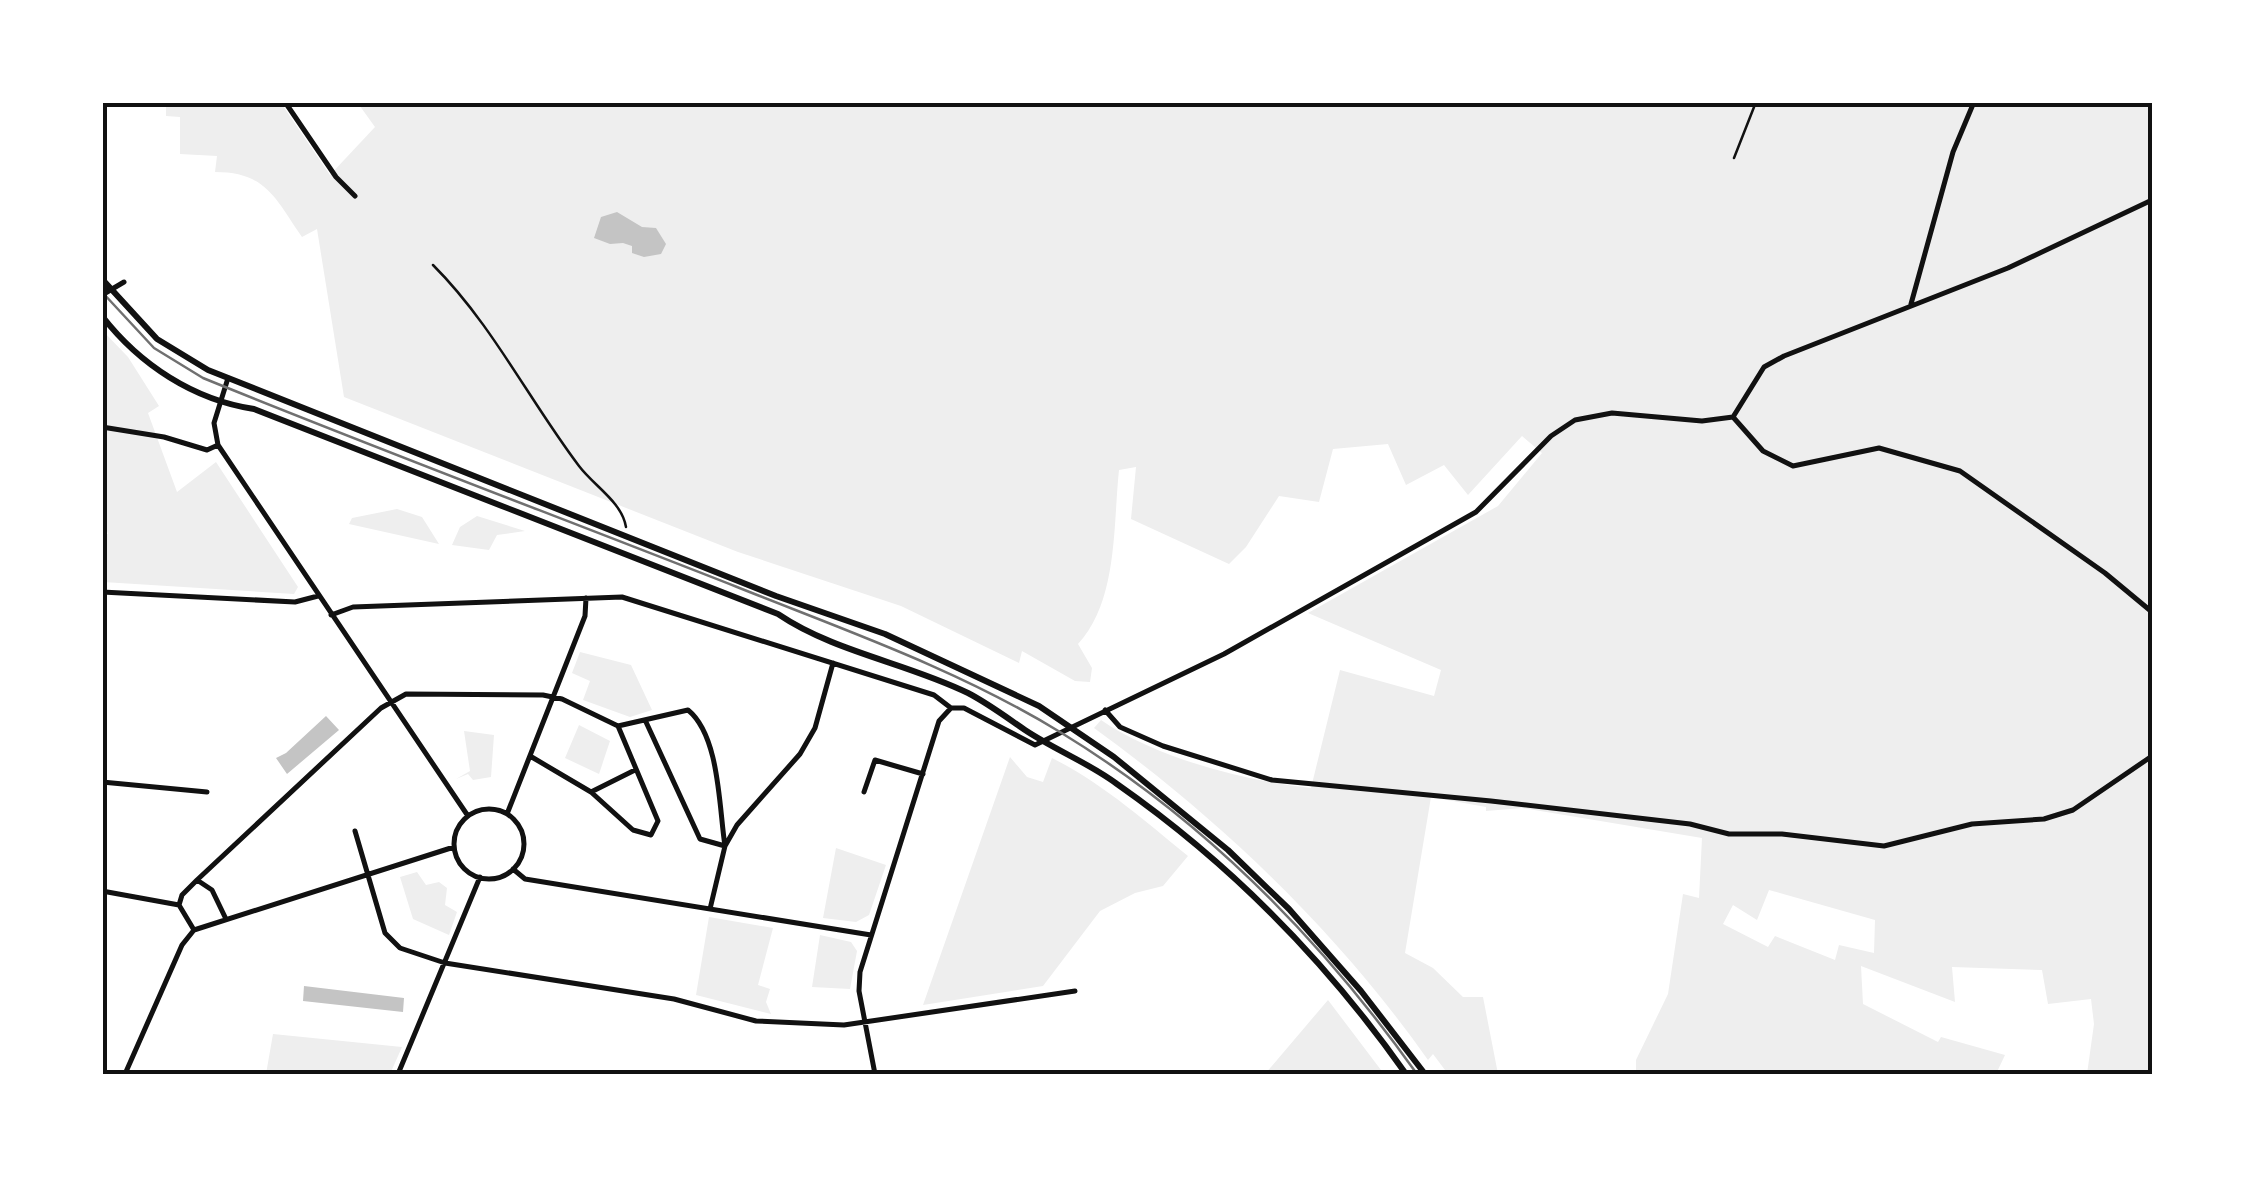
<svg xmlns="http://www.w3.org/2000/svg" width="2255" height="1177" viewBox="0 0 2255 1177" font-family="'IBM Plex Serif',serif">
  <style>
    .green { fill: #eee; fill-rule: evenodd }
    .building { fill: #c4c4c4 }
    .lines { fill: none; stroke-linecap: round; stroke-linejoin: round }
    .path { stroke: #111; stroke-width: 2.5 }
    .minor { stroke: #111; stroke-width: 5 }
    .secondary { stroke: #111; stroke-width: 6 }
    .tram { stroke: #707070; stroke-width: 2.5 }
    .neatline { fill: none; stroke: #111; stroke-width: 4 }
  </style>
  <rect width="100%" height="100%" fill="#fff"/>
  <path class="green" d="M357 102 2152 103V1074H2087L2094 1024 2091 999 2048 1004 2042 970 1952 967 1955 1002 1861 966 1863 1004 1938 1042 1941 1037 2005 1055 1996 1074H1636V1060L1668 994 1683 894 1699 898 1702 838 1522 808 1486 811V807L1431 797 1405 953 1433 968 1463 997H1483L1498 1074H1448L1433 1054 1428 1060C1337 931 1221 820 1094 728L1101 720C1156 758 1245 781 1311 788L1340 670 1434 696 1441 670 1308 613 1498 506 1542 453 1522 436 1468 495 1444 465 1406 485 1388 444 1333 449 1319 502 1279 496 1246 547 1229 564 1131 519 1136 467 1119 470C1113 526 1118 601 1078 644L1092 668 1090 682 1075 681 1022 651 1019 663 901 606 738 552 344 397 317 229 302 237C275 198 266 172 215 172L217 156 180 154V117L166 116V105L160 103H281L330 175 375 127ZM1769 890 1875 920 1874 953 1839 945 1835 960 1775 936 1768 947 1723 924 1733 905 1757 920Z
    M102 330 128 357 159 406 148 413 177 492 216 462 298 587 294 594 103 582V534H108L102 515Z
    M397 509 422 517 439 544 349 524 352 518Z
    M477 516 525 531 497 535 489 550 452 545 460 527Z
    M580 652 631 665 652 710 630 717 583 700 590 681 572 673Z
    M579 725 610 741 599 774 565 758Z
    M464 731 494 735 491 777 473 780 468 774 456 779 470 771Z
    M1010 757 1027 777 1043 782 1052 758C1102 783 1145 821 1188 856L1163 886 1135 893 1100 911 1043 986 923 1005Z
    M836 848 886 865 869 915 856 922 823 918Z
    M417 872 426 885 439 882 447 888 445 905 457 912 449 935 413 919 400 877Z
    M709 917 773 928 758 985 770 989 766 1002 771 1014 696 995Z
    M820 935 851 942 857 951 850 989 812 987Z
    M1328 1000 1384 1074H1265Z
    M273 1034 402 1047 390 1074H266Z"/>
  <path class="building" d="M617 212 642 227 656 228 666 244 661 254 644 257 632 253V246L623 243 610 244 594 238 601 217Z
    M326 716 339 730 287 774 276 758 286 753Z
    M304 986 404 998 403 1012 303 1001Z"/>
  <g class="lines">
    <path class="path" d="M1734 158 1756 102
      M433 265C492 324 529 400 579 466 594 486 622 502 626 527"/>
    <path class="minor" d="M285 102 336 177 355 196
      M102 295 124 282
      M1911 304 1953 152 1974 102
      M228 378 214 423 218 445 468 816
      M1733 417 1763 451 1793 466 1879 448 1960 471 2105 573 2152 612
      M1733 417 1764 367 1784 356 2008 268 2152 200
      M102 427 164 437 207 450 218 445
      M102 592 295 602 318 596
      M331 615 353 607 622 597 934 695 951 708H964L1035 745 1224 654 1476 512 1551 436 1575 420 1612 413 1702 421 1733 417
      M1105 710 1120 727 1163 746 1272 780 1491 801 1690 824 1729 834H1782L1884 846 1972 824 2044 819 2073 810 2152 756
      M530 756 591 792 633 830 651 835 658 821 618 726
      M102 782 207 792
      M591 792 635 770
      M864 792 875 760 923 774
      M454 844a35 35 0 1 1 70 0a35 35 0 1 1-70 0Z
      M507 814 585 616 586 598
      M355 831 385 933 400 948 445 963 674 999 756 1021 844 1025 1075 991
      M513 869 525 879 871 935
      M197 880 381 708 406 694 543 695 562 699 618 726 688 710C720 736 719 809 725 846L700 839 646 722
      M102 891 179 905
      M710 909 725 846 737 825 800 754 815 728 833 663
      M194 930 179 905 182 895 197 880 212 890 225 917
      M125 1074 182 945 194 930 454 847
      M398 1074 480 877
      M875 1074 859 991 860 972 939 721 951 708"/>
    <path class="secondary" d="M102 279 157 339 208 370 776 596 885 634 1039 706 1114 757 1228 850 1289 909 1361 991 1425 1074
      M102 316C140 365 194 400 254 409L778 614C834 652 907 663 968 693 989 704 1006 717 1025 730 1055 750 1089 763 1117 784 1230 863 1327 962 1406 1074"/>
    <path class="tram" d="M102 292 154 348 203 378C380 450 559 517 737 587 847 631 959 670 1060 732 1203 819 1321 939 1417 1074"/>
  </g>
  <rect width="2255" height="1177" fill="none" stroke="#ffffff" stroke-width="210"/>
  <rect x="105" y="105" width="2045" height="967" class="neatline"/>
</svg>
